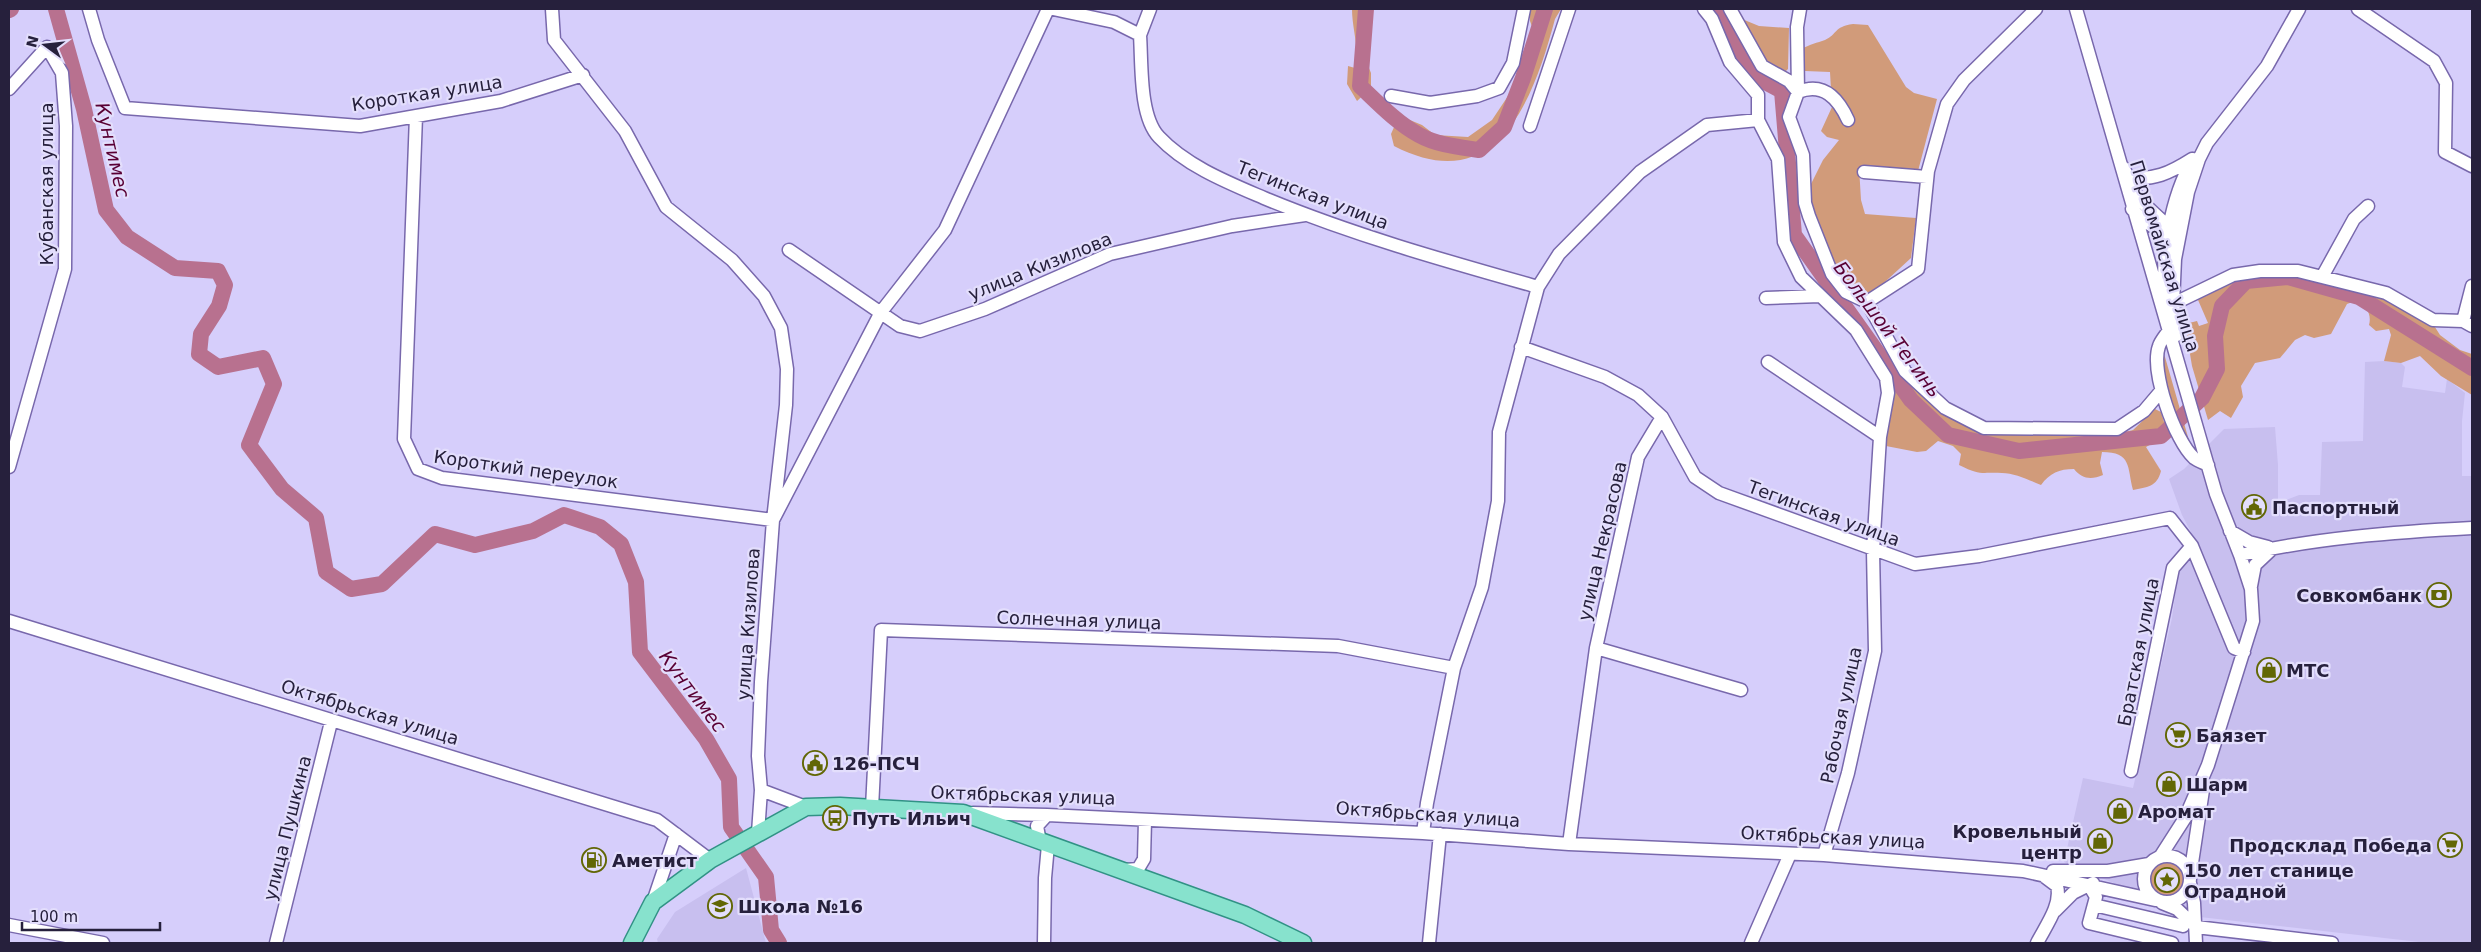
<svg xmlns="http://www.w3.org/2000/svg" width="2481" height="952" viewBox="0 0 2481 952" font-family="'DejaVu Sans',sans-serif">
  <style>
    .built { fill: #c8bfef }
    .green { fill: #d19b7a }
    .lines { fill: none; stroke-linecap: round; stroke-linejoin: round }
    .river { stroke: #b8718f; stroke-width: 16 }
    .minor-casing { stroke: #7868ac; stroke-width: 15 }
    .major-casing { stroke: #319285; stroke-width: 19 }
    .minor { stroke: #fff; stroke-width: 12 }
    .major { stroke: #87e2cd; stroke-width: 16 }
    .labels { text-anchor: middle; dominant-baseline: central; stroke-width: 4.5; stroke-linejoin: round; paint-order: stroke }
    .street-label { font-size: 18px; fill: #26203c; stroke: #e3defc }
    .poi-label { font-size: 18px; font-weight: bold; fill: #26203c; stroke: #e3defc; text-anchor: start }
    .water-label { font-size: 19px; font-style: italic; fill: #590034; stroke: #e3defc }
  </style>
  <rect width="100%" height="100%" fill="#d6cefb"/>
  <path class="built" d="M2384 361 2401 363 2405 367 2402 387 2445 393 2447 379 2465 393 2462 421V476H2472V943H2428L2191 916 2064 862 2083 778 2133 788 2172 618 2179 566 2200 549 2182 515 2169 479 2184 469 2224 429 2275 427 2278 465V503L2299 495H2320L2322 442 2363 441 2365 362Z
    M746 868 766 943H658L657 939 675 912Z"/>
  <path class="green" d="M1352 9H1366L1362 51 1371 73V88L1357 101 1347 84 1348 66 1355 68C1360 50 1352 29 1352 9Z
    M1530 9H1561L1555 19C1533 101 1497 199 1394 146L1391 134 1395 125 1405 118 1422 125 1435 135 1468 137 1492 120 1514 87 1525 83 1536 60 1538 43 1530 21Z
    M1742 19 1759 26 1789 28 1788 69 1784 73 1763 61Z
    M1853 24 1868 25 1906 87 1914 93 1937 99 1918 171 1859 167 1861 200 1865 214 1916 218 1911 258 1874 292 1858 294 1840 282 1813 220 1809 188 1823 160 1839 140 1827 137 1821 131 1832 107 1830 72 1805 71 1801 65 1802 49C1810 44 1817 43 1825 40 1838 34 1833 27 1853 24Z
    M2298 271 2386 293 2433 324 2440 335 2460 350 2472 354V395L2441 376 2420 356 2401 363 2384 361 2391 335 2389 329 2376 331 2369 325C2372 314 2366 307 2358 300L2347 304 2331 334 2314 338 2305 335 2295 340 2280 358 2255 363 2241 386 2243 397 2231 418 2220 411 2208 420 2192 366 2185 324 2197 321 2199 326 2208 323 2195 293 2233 275Z
    M2164 355 2165 357 2190 444 2186 440C2177 419 2151 375 2164 355Z
    M1905 371 1945 408 1984 428H2072L2076 436 2125 432 2133 430 2155 409 2161 412 2168 435 2146 447 2161 471C2157 487 2147 487 2133 490 2127 467 2132 452 2102 452L2100 463 2103 475C2091 480 2082 479 2074 469 2059 469 2050 473 2041 485 2029 480 2014 473 2002 473 1980 472 1981 476 1959 465L1961 454 1953 446 1938 441 1926 451 1917 452 1886 446 1880 437 1886 378Z
    M2150 880a17 17 0 1 1 34 0a17 17 0 1 1-34 0Z"/>
  <g class="lines">
    <path class="river" d="M56 9 84 109 106 210 127 237 175 268 218 271 225 285 219 306 201 334 199 354 218 367 263 358 274 384 249 445 282 489 316 518 326 572 351 589 382 584 435 534 475 545 533 531 564 515 600 527 621 544 636 582 640 652 706 739 729 779 731 827 766 877 771 930 779 943
      M1366 9 1360 86C1378 103 1397 123 1419 135 1437 145 1459 147 1479 150L1504 127 1523 78 1545 9
      M1718 9 1725 18 1752 75 1782 91 1794 235 1911 400 1948 435 2019 451 2161 436 2202 398 2217 369 2215 336 2222 306 2246 281 2288 277 2359 297 2472 368
      M9 10 11 9"/>
    <defs>
      <path id="minor" d="M89 9 98 40 125 108 360 126 501 101 583 75
        M552 9 554 40 625 131 666 207 732 260 764 296 781 328 787 369 786 405 773 520 761 682 758 756 761 790 806 807
        M1053 9 1114 22 1140 35C1142 64 1139 116 1159 137 1186 166 1229 183 1264 198 1353 235 1446 261 1538 287
        M1704 9 1712 19 1730 62 1758 95V120L1778 159 1784 242 1801 277 1856 330 1886 378 1888 393 1880 437 1873 551 1875 651 1848 773 1824 855
        M1730 9 1762 66 1789 81 1798 92 1797 27 1800 9
        M2076 9 2216 494 2240 555 2251 589 2253 621 2208 765 2185 818 2160 857
        M2358 9 2434 61 2446 83 2445 152 2472 166
        M1140 35 1150 9
        M9 89 47 47 62 73 66 126 65 269 9 467
        M1391 96 1430 103 1477 96 1499 88 1513 63 1524 9
        M416 116 404 439 418 469 442 478 773 520 881 312 945 230 1048 9
        M1848 120C1838 98 1823 82 1798 92L1789 117 1803 155 1805 203 1809 216 1832 274 1846 292 1867 302 1918 269 1928 171 1947 104 1964 80 2036 9
        M1530 126 1569 9
        M2123 167 2128 177C2153 181 2170 173 2192 159
        M1864 172 1927 177
        M2130 183C2138 206 2161 214 2173 234
        M2132 209C2140 218 2159 235 2172 229
        M789 250 900 326 920 331 985 309 1110 254 1232 226 1305 215
        M2322 277 2354 219 2368 206
        M2472 286 2463 321 2472 326
        M1766 298 1820 296
        M2165 299C2161 254 2171 197 2193 159
        M1867 302 1905 371 1945 408 1984 428 2117 429 2144 411 2161 391
        M2173 304 2233 275 2260 271H2298L2386 293 2433 320 2463 321
        M2169 326V330C2166 335 2161 340 2159 346 2150 371 2175 441 2194 458 2198 461 2204 463 2208 465
        M2177 335 2173 304 2175 259 2188 192 2199 159 2207 143 2267 66 2299 9
        M1521 347 1605 377 1638 395 1662 417 1695 477 1719 493 1915 564 1979 556 2170 518 2192 546 2234 648 2244 652
        M1768 362 1880 437
        M2230 531 2249 542 2268 547
        M2240 555C2317 538 2394 532 2472 528
        M2251 586 2255 565 2272 549
        M9 621 657 820 710 860
        M1596 648 1741 690
        M2131 771 2173 568 2192 546
        M872 808 881 630 1338 646 1454 668
        M973 813 1047 815 1423 833 1569 844 1824 855 2023 871 2155 900
        M758 833 761 790
        M1423 833 1427 803 1454 668 1482 587 1498 501 1499 432 1538 287 1559 254 1640 172 1707 125 1758 120
        M1040 842 1037 826 1047 815
        M1569 844 1596 648 1638 457 1662 417
        M2144 879a23 23 0 1 1 46 0a23 23 0 1 1-46 0Z
        M1124 870 1138 869 1144 859 1145 820
        M2053 871H2108L2149 864
        M2190 876 2203 790
        M2190 883 2194 903 2196 943
        M2089 885 2096 897 2089 923 2172 943
        M653 902 676 834
        M2162 903 2177 909 2196 927
        M2094 905 2183 926
        M2055 911 2073 893 2093 883
        M9 925 103 943
        M2196 927 2332 943
        M276 943 331 722
        M1044 943 1045 878 1048 845
        M1429 943 1440 834
        M1751 943 1790 854
        M2037 943C2045 927 2062 905 2057 886L2045 877"/>
      <path id="major" d="M632 943 653 902 710 860 806 807 840 806 963 813 1245 915 1303 943"/>
    </defs>
    <use href="#minor" class="minor-casing"/>
    <use href="#major" class="major-casing"/>
    <use href="#minor" class="minor"/>
    <use href="#major" class="major"/>
  </g>
  <defs>
    <symbol id="civic-ring" viewBox="-11 -11 22 22"><circle r="9.5" fill="#e3defc" stroke="#626705" stroke-width="1.5"/><path d="M-.6-6.5H3V-4.5H.6V-3L4-1V1h2V6H-6V1h2V-1L-.6-3ZM-1.2 2.5V6h2.4V2.5Z" fill="#626705"/></symbol>
    <symbol id="bank-ring" viewBox="-11 -11 22 22"><circle r="9.5" fill="#e3defc" stroke="#626705" stroke-width="1.5"/><path d="M-6-4H6V4H-6ZM0-2.3a2.3 2.3 0 1 0 0 4.6a2.3 2.3 0 1 0 0-4.6Z" fill="#626705"/></symbol>
    <symbol id="shop-ring" viewBox="-11 -11 22 22"><circle r="9.5" fill="#e3defc" stroke="#626705" stroke-width="1.5"/><path d="M-5-2.5h2.3a2.7 3.5 0 0 1 5.4 0H5L5.5 6h-11ZM-1.5-2.5h3a1.5 2.3 0 0 0-3 0Z" fill="#626705"/></symbol>
    <symbol id="supermarket-ring" viewBox="-11 -11 22 22"><circle r="9.5" fill="#e3defc" stroke="#626705" stroke-width="1.5"/><path d="M-6-5.5h2.5l.6 2H6L4.5 2H-2.5L-4.4-4H-6ZM-1.5 3.2a1.3 1.3 0 1 0 .1 0ZM3 3.2a1.3 1.3 0 1 0 .1 0Z" fill="#626705"/></symbol>
    <symbol id="bus-ring" viewBox="-11 -11 22 22"><circle r="9.5" fill="#e3defc" stroke="#626705" stroke-width="1.5"/><path d="M-5-6H5V4H4V6H2V4H-2V6H-4V4H-5ZM-3.5-4V0h7V-4ZM-3.5 1.2v1.5H-2V1.2ZM2 1.2v1.5H3.5V1.2Z" fill="#626705"/></symbol>
    <symbol id="fuel-ring" viewBox="-11 -11 22 22"><circle r="9.5" fill="#e3defc" stroke="#626705" stroke-width="1.5"/><path d="M-5.5-6h7V0h2V4h1.3V-2.5L3-4.5l.8-.8L6-3V5H2.5V1h-1V6h-7ZM-4.2-4.7v3.2H.2V-4.7Z" fill="#626705"/></symbol>
    <symbol id="sight-ring" viewBox="-11 -11 22 22"><circle r="9.5" fill="#e3defc" stroke="#626705" stroke-width="1.5"/><path d="M0-6L1.8-2.2L6-1.7L2.9 1.2L3.7 5.4L0 3.3L-3.7 5.4L-2.9 1.2L-6-1.7L-1.8-2.2Z" fill="#626705"/></symbol>
    <symbol id="school-ring" viewBox="-11 -11 22 22"><circle r="9.5" fill="#e3defc" stroke="#626705" stroke-width="1.5"/><path d="M0-5L7-2L0 1L-7-2ZM-4 1L0 2.5L4 1V4Q0 6-4 4Z" fill="#626705"/></symbol>
  </defs>
  <g fill-rule="evenodd">
    <use href="#civic-ring" x="2240" y="493" width="28" height="28"/>
    <use href="#bank-ring" x="2425" y="581" width="28" height="28"/>
    <use href="#shop-ring" x="2255" y="656" width="28" height="28"/>
    <use href="#supermarket-ring" x="2164" y="721" width="28" height="28"/>
    <use href="#civic-ring" x="801" y="749" width="28" height="28"/>
    <use href="#shop-ring" x="2155" y="770" width="28" height="28"/>
    <use href="#shop-ring" x="2106" y="797" width="28" height="28"/>
    <use href="#bus-ring" x="821" y="804" width="28" height="28"/>
    <use href="#shop-ring" x="2086" y="827" width="28" height="28"/>
    <use href="#supermarket-ring" x="2436" y="831" width="28" height="28"/>
    <use href="#fuel-ring" x="580" y="846" width="28" height="28"/>
    <use href="#sight-ring" x="2153" y="866" width="28" height="28"/>
    <use href="#school-ring" x="706" y="892" width="28" height="28"/>
  </g>
  <g class="labels">
    <g class="street-label">
      <text transform="translate(427 93) rotate(-9)">Короткая улица</text>
      <text transform="translate(46 184) rotate(-90)">Кубанская улица</text>
      <text transform="translate(1313 195) rotate(21)">Тегинская улица</text>
      <text transform="translate(2165 256) rotate(73)">Первомайская улица</text>
      <text transform="translate(1040 266) rotate(-22)">улица Кизилова</text>
      <text transform="translate(526 469) rotate(8)">Короткий переулок</text>
      <text transform="translate(1824 513) rotate(20)">Тегинская улица</text>
      <text transform="translate(1602 541) rotate(-77)">улица Некрасова</text>
      <text transform="translate(1079 620) rotate(2)">Солнечная улица</text>
      <text transform="translate(748 624) rotate(-86)">улица Кизилова</text>
      <text transform="translate(2138 652) rotate(-79)">Братская улица</text>
      <text transform="translate(370 712) rotate(17)">Октябрьская улица</text>
      <text transform="translate(1841 715) rotate(-78)">Рабочая улица</text>
      <text transform="translate(1023 795) rotate(2)">Октябрьская улица</text>
      <text transform="translate(1428 814) rotate(4)">Октябрьская улица</text>
      <text transform="translate(287 828) rotate(-76)">улица Пушкина</text>
      <text transform="translate(1833 837) rotate(3)">Октябрьская улица</text>
    </g>
    <g class="poi-label">
      <text x="2272" y="507">Паспортный</text>
      <text x="2422" y="595" text-anchor="end">Совкомбанк</text>
      <text x="2286" y="670">МТС</text>
      <text x="2196" y="735">Баязет</text>
      <text x="832" y="763">126-ПСЧ</text>
      <text x="2186" y="784">Шарм</text>
      <text x="2138" y="811">Аромат</text>
      <text x="852" y="818">Путь Ильич</text>
      <text x="2082" y="831" text-anchor="end">Кровельный<tspan x="2082" dy="21">центр</tspan></text>
      <text x="2432" y="845" text-anchor="end">Продсклад Победа</text>
      <text x="612" y="860">Аметист</text>
      <text x="2184" y="870">150 лет станице<tspan x="2184" dy="21">Отрадной</tspan></text>
      <text x="738" y="906">Школа №16</text>
    </g>
    <g class="water-label">
      <text transform="translate(113 150) rotate(77)">Кунтимес</text>
      <text transform="translate(1888 329) rotate(53)">Большой Тегинь</text>
      <text transform="translate(693 691) rotate(53)">Кунтимес</text>
    </g>
  </g>
  <rect width="2481" height="952" fill="none" stroke="#26203c" stroke-width="20"/>
  <g transform="translate(45 45) rotate(285)" stroke="#e3defc" stroke-width="4" paint-order="stroke">
  <path d="M0-4L9 19L0 12L-9 19Z" fill="#26203c"/>
  <text y="-8" font-size="14" font-weight="bold" text-anchor="middle" fill="#26203c">N</text>
  </g>
  <path d="M22 922v8h138v-8" fill="none" stroke="#26203c" stroke-width="2.5"/>
  <text x="30" y="922" font-size="15" fill="#26203c" stroke="#e3defc" stroke-width="4" paint-order="stroke">100 m</text>
</svg>
